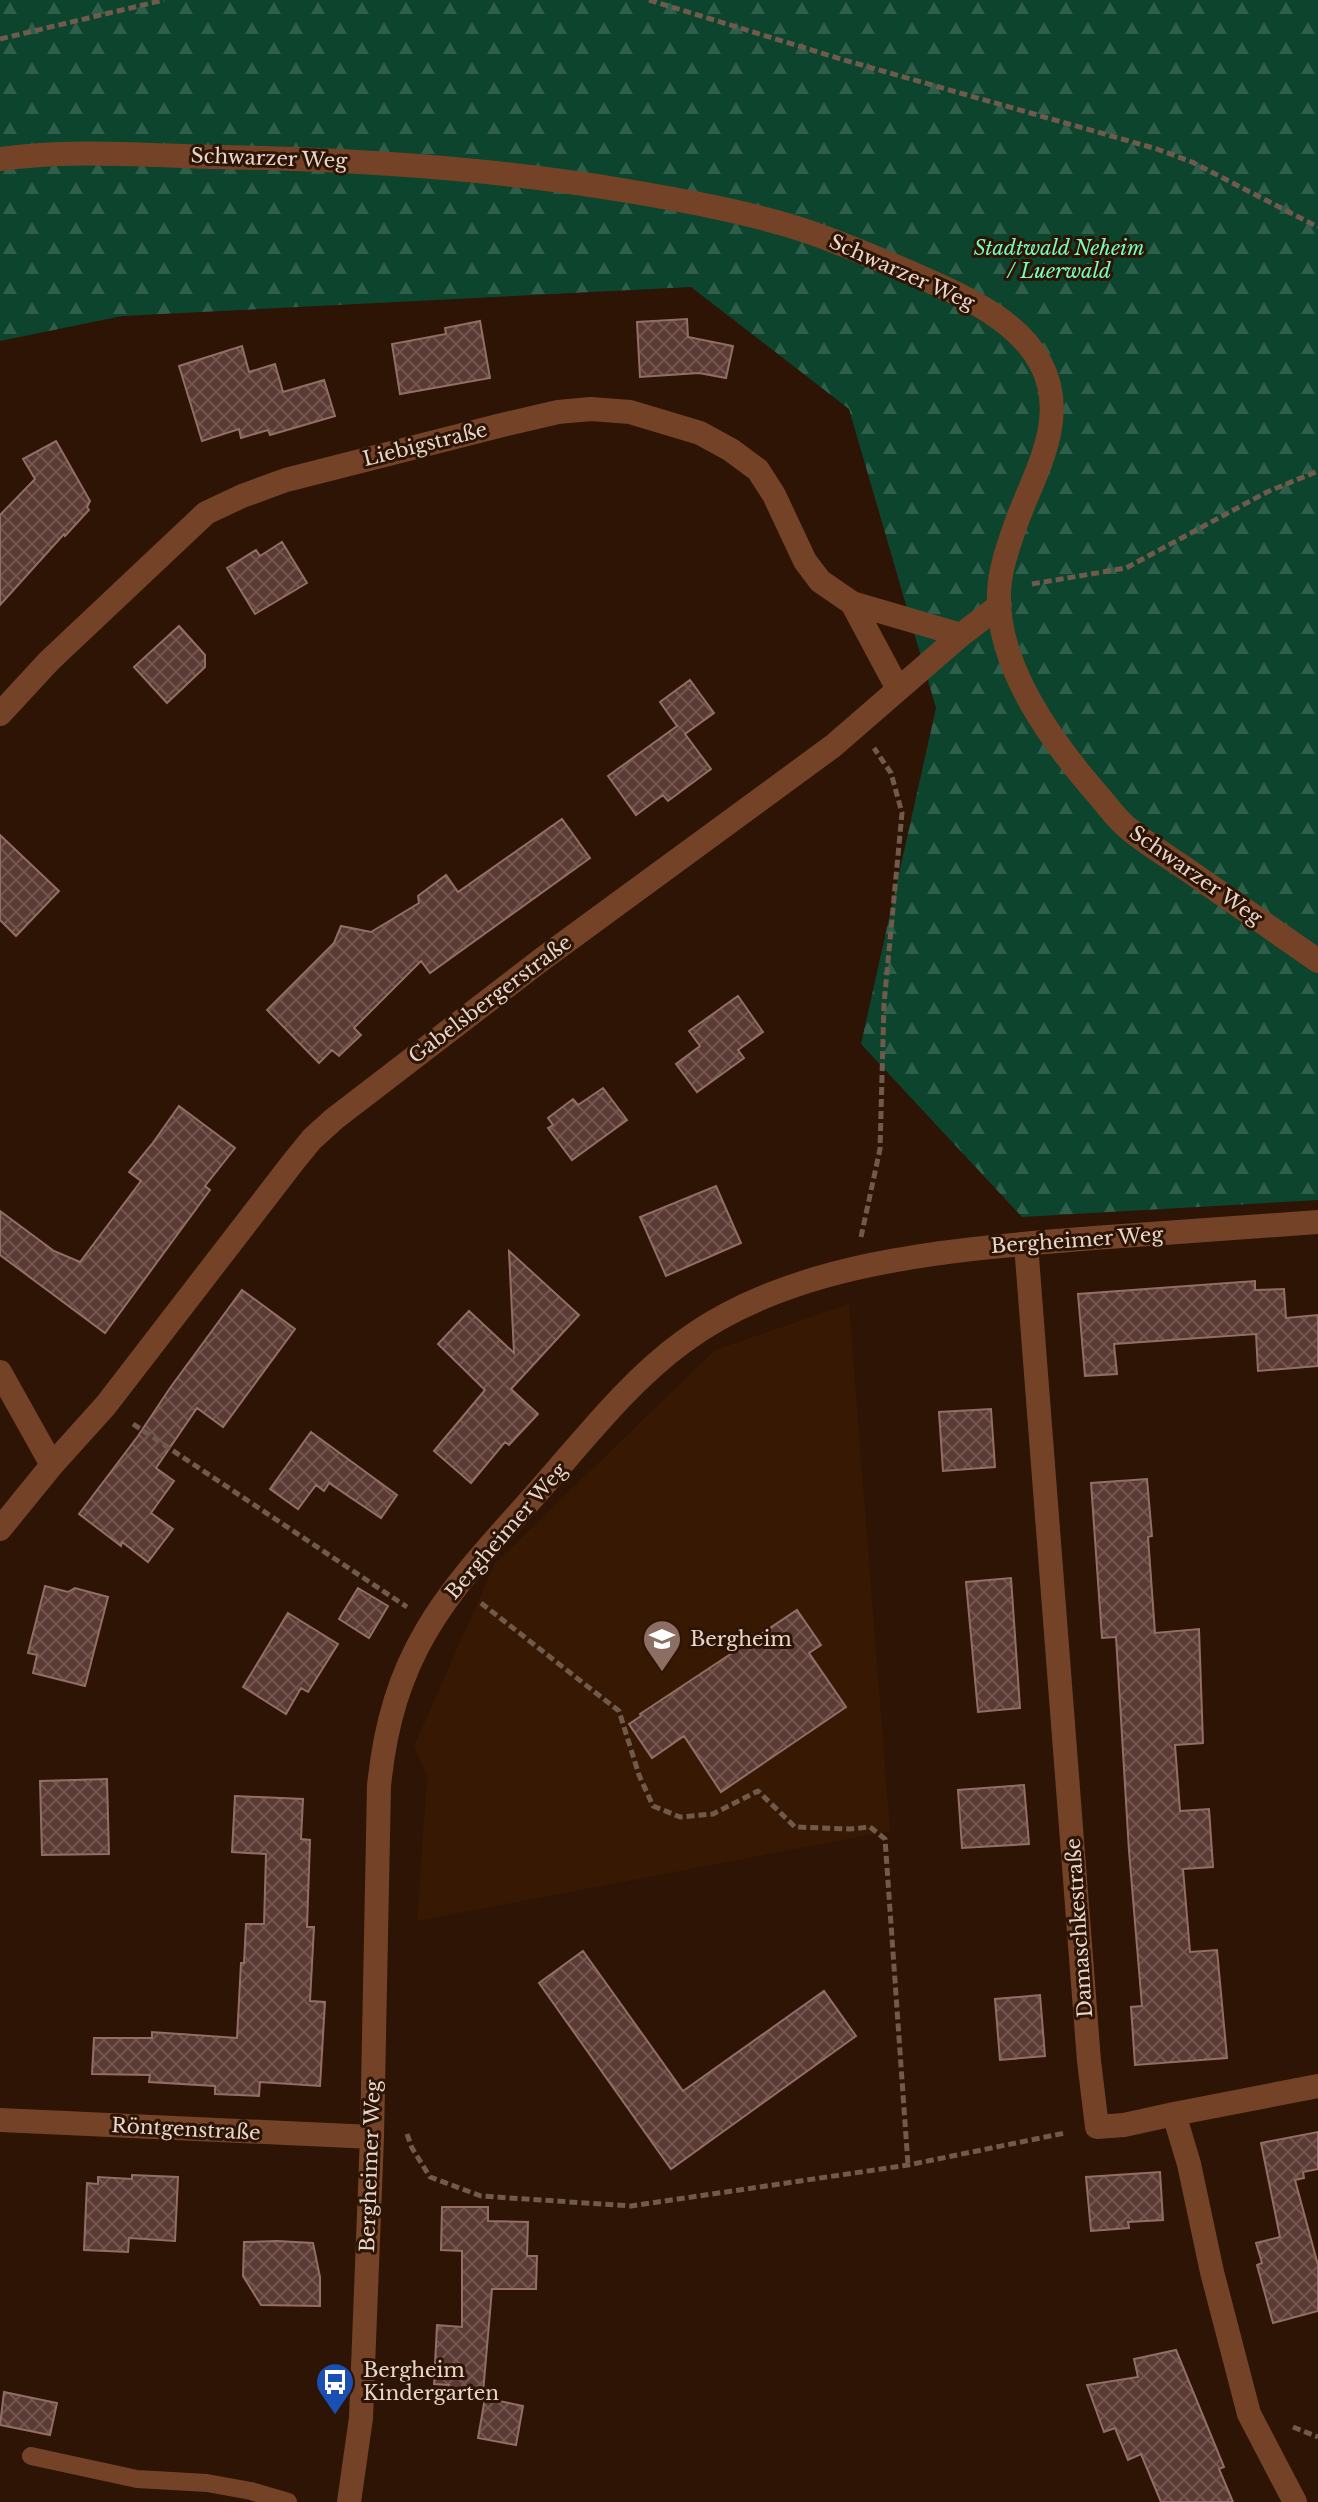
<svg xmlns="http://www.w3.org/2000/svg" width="1318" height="2502" viewBox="0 0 1318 2502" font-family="'Libre Baskerville',serif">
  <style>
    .built { fill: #371903 }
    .forest { fill: url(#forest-firs) }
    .building { fill: url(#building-cross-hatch); stroke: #926e66; stroke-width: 2 }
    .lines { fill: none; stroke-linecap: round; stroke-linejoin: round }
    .path { stroke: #705a4c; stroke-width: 5; stroke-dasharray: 8 4; stroke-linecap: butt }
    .lane { stroke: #744327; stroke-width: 18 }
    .street { stroke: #744327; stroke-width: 24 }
    .labels { text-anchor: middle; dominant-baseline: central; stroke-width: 6; stroke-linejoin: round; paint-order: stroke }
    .street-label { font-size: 20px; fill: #e7d6cb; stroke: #2d1404 }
    .park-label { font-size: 20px; font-style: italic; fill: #75fcc0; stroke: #2d1404 }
    .poi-label { font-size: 20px; fill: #e7d6cb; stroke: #2d1404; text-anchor: start }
  </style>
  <defs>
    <pattern id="forest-firs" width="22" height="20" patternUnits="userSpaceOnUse" patternTransform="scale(2)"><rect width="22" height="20" fill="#0c442e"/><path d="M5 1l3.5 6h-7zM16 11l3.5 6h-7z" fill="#2f5e4b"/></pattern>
    <pattern id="building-cross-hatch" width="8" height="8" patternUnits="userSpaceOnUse" patternTransform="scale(2)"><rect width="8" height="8" fill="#5b3a34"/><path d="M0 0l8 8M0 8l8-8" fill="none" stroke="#735650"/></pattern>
  </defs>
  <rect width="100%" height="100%" fill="#2d1404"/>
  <path class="built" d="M849 1304 890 1831 417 1921 427 1777 414 1746 495 1563 715 1350Z"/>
  <path class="forest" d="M0 0H1318V1200L1022 1217 861 1044 936 708 849 409 691 287 122 316 0 341Z"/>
  <path class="building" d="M687 319 688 337 733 346 726 378 699 373 640 377 637 322Z
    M480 321 490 378 400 394 392 344 446 334 445 328Z
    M242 346 249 372 275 364 283 392 324 380 335 416 270 435 268 430 241 438 239 429 202 441 179 366Z
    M56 441 90 501 87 507 89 510 65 536 64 534 0 605V515L35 479 23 459Z
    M282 542 307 583 255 614 227 568 256 550 260 556Z
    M179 626 205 655V667L167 703 134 667Z
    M690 680 714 713 685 734 711 769 668 801 663 795 636 815 608 776 677 726 660 702Z
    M562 819 590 858 430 973 421 961 354 1028 361 1035 339 1056 332 1050 319 1063 267 1010 334 943 341 926 371 932 419 903 418 896 446 875 458 892Z
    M0 835 59 891 16 936 0 920Z
    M738 996 763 1032 738 1050 744 1058 697 1092 676 1064 700 1046 689 1031Z
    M603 1088 627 1120 572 1160 548 1128 553 1125 548 1118 573 1099 578 1105Z
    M179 1106 235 1148 205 1186 210 1190 105 1333 0 1255V1211L54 1251 80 1262 141 1181 129 1172 152 1144Z
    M716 1186 741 1243 666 1276 640 1217Z
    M509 1251 579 1315 511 1389 538 1414 509 1445 505 1442 471 1483 434 1451 485 1390 438 1344 469 1311 514 1353Z
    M1255 1281V1290L1284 1289 1286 1318 1318 1315V1366L1258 1371 1256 1334 1114 1344 1117 1374 1085 1376 1078 1294Z
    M242 1290 295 1329 223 1427 197 1408 156 1468 174 1481 151 1513 173 1529 148 1562 122 1542 121 1546 79 1514 138 1436 170 1388Z
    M991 1409 995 1467 943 1471 939 1412Z
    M311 1432 397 1495 381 1518 329 1483 324 1491 316 1485 298 1509 270 1489Z
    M1147 1479 1152 1536 1148 1537 1155 1633 1199 1629 1203 1743 1175 1745 1180 1811 1209 1809 1213 1867 1183 1869 1190 1952 1217 1950 1227 2058 1135 2065 1131 2007 1142 2006 1129 1851 1116 1637 1102 1638 1091 1483Z
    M1011 1578 1020 1708 978 1712 966 1582Z
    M45 1586 68 1592 75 1588 108 1597 85 1686 33 1673 37 1655 28 1653Z
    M358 1588 388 1606 369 1638 339 1619Z
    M797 1610 821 1645 809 1653 846 1707 721 1792 684 1736 652 1758 629 1724 641 1716 640 1714Z
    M288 1613 338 1644 308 1692 301 1688 286 1714 243 1687Z
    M107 1779 109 1854 42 1855 40 1781Z
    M1024 1785 1029 1844 962 1848 958 1790Z
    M235 1796 303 1799 301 1839 310 1840 307 1927H314L310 2001 325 2002 320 2086 260 2082 259 2096 215 2094V2086L149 2082 150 2075 92 2074 94 2038H152V2032L237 2038 241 1963H244L246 1924H264L266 1854 232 1852Z
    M583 1951 683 2091 824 1991 856 2036 671 2169 539 1983Z
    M1040 1995 1045 2056 1000 2060 995 1999Z
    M1318 2132V2169L1303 2172 1304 2178 1295 2180 1318 2265V2311L1273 2323 1257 2265 1262 2263 1256 2243 1280 2237 1261 2143Z
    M1160 2172 1163 2220 1128 2222 1129 2228 1091 2231 1086 2177Z
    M132 2175 178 2177 175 2241 129 2238 128 2252 84 2250 87 2183 98 2184V2177L132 2179Z
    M442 2207H488V2221L528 2222 527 2256H537L536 2289H492L483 2393 448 2390 449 2385 434 2384 437 2325 462 2327V2251L441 2250Z
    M277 2241 313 2243 320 2277V2306L261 2305 243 2276 244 2242Z
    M1176 2350 1224 2467 1219 2469 1233 2502H1161L1141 2454 1128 2460 1115 2428 1104 2432 1087 2385 1138 2377 1134 2359Z
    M4 2392 57 2403 50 2435 0 2425Z
    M485 2398 523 2406 516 2445 478 2438Z"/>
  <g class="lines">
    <path class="path" d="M649 0 844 60 1157 149 1192 162 1318 227
      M0 39 164 0
      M1032 584 1126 568 1267 492 1318 471
      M861 1237 880 1149 884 1004 902 813 891 773 874 748
      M133 1424 407 1607
      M481 1603 619 1711 639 1775 653 1806 680 1817 713 1814 758 1791 795 1827 850 1829 870 1827 885 1839 908 2165
      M407 2134 412 2148 430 2177 481 2196 631 2206 908 2165 1065 2133
      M1293 2427 1318 2437"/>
    <path class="lane" d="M31 2456 137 2479 207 2483 251 2491 288 2502"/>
    <path class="street" d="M0 159C69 149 142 155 212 157 354 159 494 168 634 192 685 201 737 210 787 225 831 238 873 257 916 275 961 295 1017 318 1041 364 1069 418 1036 470 1017 521 1009 544 1000 568 999 592 996 666 1052 742 1098 795 1108 806 1117 820 1129 829 1148 845 1169 857 1189 871 1232 901 1275 931 1318 961
      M852 603 961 635
      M0 714 49 661 206 513 242 496 286 480 502 425 558 412 591 409 630 412 700 433 731 450 758 470 774 495 805 561 820 581 852 603 898 689
      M1026 1244 1089 2061 1097 2127 1124 2125 1174 2114 1189 2164 1212 2272 1249 2414 1295 2502
      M0 1372 52 1465
      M0 1529 52 1465 106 1405 294 1161 312 1139 334 1119 541 960 833 746 961 635 1000 605
      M1174 2114 1318 2086
      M0 2120 372 2137
      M349 2502 361 2418 372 2137 379 1786C392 1655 443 1597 527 1504 576 1450 624 1385 683 1342 794 1259 961 1249 1094 1238 1169 1233 1243 1227 1318 1222"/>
  </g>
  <defs>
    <symbol id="school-pin" viewBox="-11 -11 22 30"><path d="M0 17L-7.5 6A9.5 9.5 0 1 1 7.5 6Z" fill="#8d6e63" stroke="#2d1404"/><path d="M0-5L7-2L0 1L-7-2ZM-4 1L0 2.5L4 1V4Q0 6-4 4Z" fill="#fff"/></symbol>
    <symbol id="bus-pin" viewBox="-11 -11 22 30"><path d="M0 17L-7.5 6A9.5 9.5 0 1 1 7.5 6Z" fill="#1a4fb4" stroke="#2d1404"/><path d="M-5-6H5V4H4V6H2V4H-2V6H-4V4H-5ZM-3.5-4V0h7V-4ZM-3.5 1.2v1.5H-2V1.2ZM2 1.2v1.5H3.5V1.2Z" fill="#fff"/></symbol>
  </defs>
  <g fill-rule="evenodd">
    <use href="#school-pin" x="640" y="1617" width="44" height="60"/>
    <use href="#bus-pin" x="313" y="2360" width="44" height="60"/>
  </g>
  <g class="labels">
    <g class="street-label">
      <text transform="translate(269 158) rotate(2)">Schwarzer Weg</text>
      <text transform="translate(902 272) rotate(24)">Schwarzer Weg</text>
      <text transform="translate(425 444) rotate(-14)">Liebigstraße</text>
      <text transform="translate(1196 875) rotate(35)">Schwarzer Weg</text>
      <text transform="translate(490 999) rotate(-37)">Gabelsbergerstraße</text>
      <text transform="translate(1077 1240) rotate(-4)">Bergheimer Weg</text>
      <text transform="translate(506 1531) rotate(-49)">Bergheimer Weg</text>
      <text transform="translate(1079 1928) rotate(-94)">Damaschkestraße</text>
      <text transform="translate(186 2129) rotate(3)">Röntgenstraße</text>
      <text transform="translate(370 2166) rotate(-88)">Bergheimer Weg</text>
    </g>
    <g class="park-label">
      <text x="1059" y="248">Stadtwald Neheim<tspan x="1059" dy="23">/ Luerwald</tspan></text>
    </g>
    <g class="poi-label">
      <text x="690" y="1639">Bergheim</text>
      <text x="363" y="2370">Bergheim<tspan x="363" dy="23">Kindergarten</tspan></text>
    </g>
  </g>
</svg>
